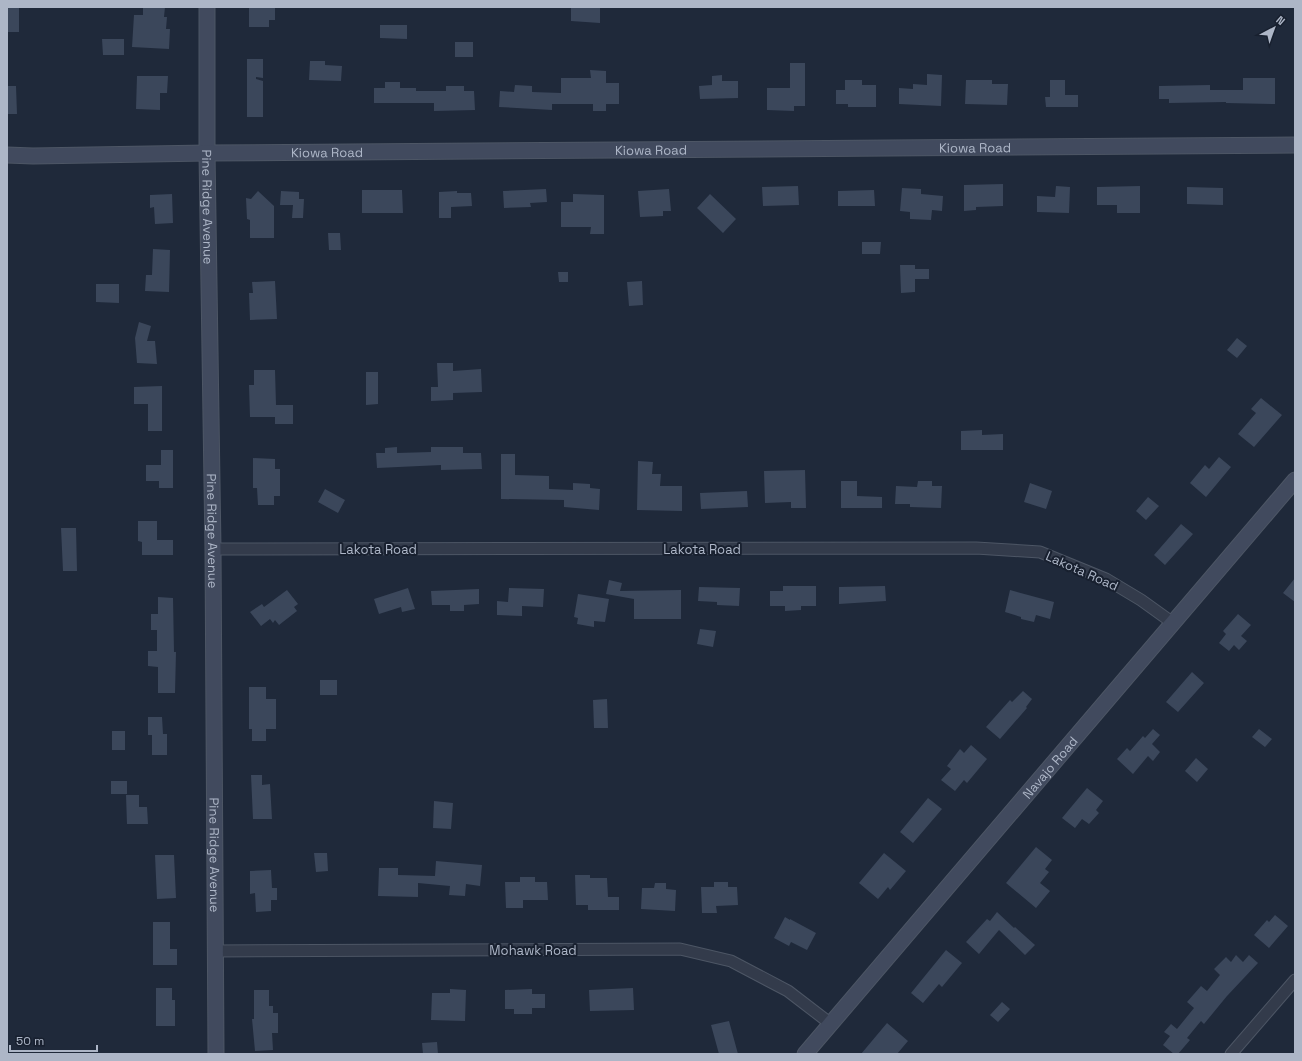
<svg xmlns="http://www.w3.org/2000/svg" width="1302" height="1061" viewBox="0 0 1302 1061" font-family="'Space Grotesk',sans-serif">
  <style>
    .building { fill: #3b475b }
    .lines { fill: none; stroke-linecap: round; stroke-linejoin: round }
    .street-casing { stroke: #4d5665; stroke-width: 13 }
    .secondary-casing { stroke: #4d5665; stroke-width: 17 }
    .street { stroke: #333b4b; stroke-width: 11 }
    .secondary { stroke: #414a5e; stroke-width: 15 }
    .labels { text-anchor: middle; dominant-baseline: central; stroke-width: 4; stroke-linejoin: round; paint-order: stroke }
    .street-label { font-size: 13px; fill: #adb6c7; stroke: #18202f }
  </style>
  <rect width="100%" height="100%" fill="#1f293a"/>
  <path class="building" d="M7 7H19V32H7Z
    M143 7H165L164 17H167L166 29H170L169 49 132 47 134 15H143Z
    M249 7H275V20H269V27H249Z
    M571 7H600V23L571 21Z
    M380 25H407V39L380 38Z
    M102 39H124V55H103Z
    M455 42H473V57H455Z
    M247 59H263V78L256 77V79L263 81V117H247Z
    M310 61H325V65L342 66 341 81 309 80Z
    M790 63H805V106H794V111L767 110V88H790Z
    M590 70 606 71V83H619V104H606V111H593V104H552V110L499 107 500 91 514 92 515 85 532 86V92L561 93V78H591Z
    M927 74 942 75 941 106 899 104V88L913 89V84L927 85Z
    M722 75V81H738V98L700 99 699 86 712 85V76Z
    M137 76H168L167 93H160V110L136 109Z
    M1243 78H1275V104L1226 103V102L1169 103V99H1159V86L1210 85V90H1243Z
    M845 80H862V85H876V107H848V104H836V90H845Z
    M966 80H992V84H1008L1007 105 965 104Z
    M1050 80H1065V95H1078V107H1046L1045 97H1050Z
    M385 82H400V88H416V91H446V86H464V91H474L475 110 434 111V103H374V88H385Z
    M7 86H16L17 114H7Z
    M1003 184V206L976 207V210L964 211V185Z
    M798 186 799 205 763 206 762 187Z
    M1056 186 1070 187 1069 213 1037 212V196L1055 197Z
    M1140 186V213H1117V205H1097V187Z
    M1187 187 1223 188V205L1187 204Z
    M902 188 921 189V194L943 196 942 211 932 210 931 220 910 219V212L900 211Z
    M546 189 547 202 530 203 531 207 504 208 503 191Z
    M669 189 671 211H663V216L640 217 638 191Z
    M362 190H402L403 213H362Z
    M874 190 875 206H838V191Z
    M258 191 274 206V238H250V220L247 219 246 198 251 199Z
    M281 191 299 192V199H304L303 218H292L293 205H280Z
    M457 191V193H471L472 206 451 207V218H439V192Z
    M172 194 173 223 155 224 154 207 150 208V195Z
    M573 194 604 195V234H590L591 227H561V202H573Z
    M710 194 736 219 723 233 697 208Z
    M328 233H340L341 250H329Z
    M862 242H881L880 254H862Z
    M153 249 170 250 169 292 145 291 146 275H152Z
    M900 265H915V269H929V279H915V292L901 293Z
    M558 272H568V282H559Z
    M275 281 277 319 250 320 249 293H253L252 282Z
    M642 281 643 305 629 306 627 282Z
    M96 284H119V303L96 302Z
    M139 322 151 326 147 341H155L157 364 137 363 135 338Z
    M1237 338 1247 346 1237 358 1227 350Z
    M437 363H453V371L481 369 482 392 453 393V400L431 401V387H438Z
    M254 370H275L276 405H293V424H275V417H250L249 385H254Z
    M366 372H378V404L366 405Z
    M162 386V431H148V404H134V387Z
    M1261 398 1282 415 1254 447 1238 434 1256 413 1251 409Z
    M982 430V435L1003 434V450H961V431Z
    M397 447V453L431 452V447H463V453H481L482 469 441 470V465L377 468 376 453H385V448Z
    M161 450H173V488H159V481H146V465H161Z
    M501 454H515V475L549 476V489L573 490V483L590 484V488L600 489 599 510 564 507V500L501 499Z
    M1219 457 1231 467 1206 497 1190 483 1205 465 1209 469Z
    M253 458 275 459V469H280V496H274V505H258L257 488H253Z
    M638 461 653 462 652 474H661L660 486H682V511L637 510Z
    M805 470 806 508H791V502L765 503 764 471Z
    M841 481H857V496L882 497V508H841Z
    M918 481H932V486H942L941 508 910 507V504H895L896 486 917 487Z
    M1030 483 1052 491 1046 509 1024 502Z
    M325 489 345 500 338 513 318 502Z
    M747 491 748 507 701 509 700 493Z
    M1148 497 1159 506 1146 520 1136 511Z
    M138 521H157V540H173V555H142V542L138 541Z
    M1181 524 1193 534 1165 565 1154 555Z
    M61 528H76L77 571H63Z
    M1295 578V602L1283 593Z
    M609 580 622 583 620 591 681 590V619H634V599L606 594Z
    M783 586H816V606H801V610L785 611V606H770V591H783Z
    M885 586 886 601 839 604V587Z
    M699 587 740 588 739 606 717 605V602L698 601Z
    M408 588 415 609 402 612 401 607 379 614 374 599Z
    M509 588 544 589 543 607 522 606V616L497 615V601L508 602Z
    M479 589V604L464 605V611H450V605H432L431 591Z
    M287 590 298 604 294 607 297 611 279 625 275 620 273 623 270 619 261 626 250 612 262 604 264 607Z
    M1010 590 1054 602 1050 619 1036 615 1034 622 1021 619V617L1005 612Z
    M578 594 609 599 605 622 594 621V627L577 624 578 618 574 617Z
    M158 597 173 598 174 652H176L175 693H158V667L148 666V651H157V630H151V614H158Z
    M1238 614 1251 625 1241 636 1247 641 1239 650 1234 645 1229 651 1219 643 1226 634 1223 631Z
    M700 629 716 631 713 647 697 644Z
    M1192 672 1204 683 1178 712 1166 702Z
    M320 680H337V695H320Z
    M249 687H266V699H276V729H266V741H252V729H249Z
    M1023 691 1032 699 1026 707 1027 708 1000 739 986 727 1010 700 1012 702Z
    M607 699 608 728H594L593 700Z
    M148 717H162L163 734H167V755H152V735H148Z
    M1153 729 1160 735 1152 744 1160 752 1153 761 1148 756 1133 774 1117 759 1127 748 1130 751 1143 736 1145 738Z
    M1259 729 1272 739 1265 747 1252 737Z
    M112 731H125V750H112Z
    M971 745 987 759 967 783 964 780 955 791 941 780 951 769 947 766 960 749 964 753Z
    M1196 758 1208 769 1197 782 1185 771Z
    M251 775H262V785L270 784 272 819H253Z
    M111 781H127V794H111Z
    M1087 788 1103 801 1096 810 1099 813 1089 824 1082 819 1075 828 1062 818Z
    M126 795H139V807H147L148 824H127Z
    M928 798 942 809 913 843 900 832Z
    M434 801 453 803 451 829 433 828Z
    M1036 847 1052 860 1045 869 1049 872 1040 883 1050 891 1036 908 1006 883Z
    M314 853H327L328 871 316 872Z
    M884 853 906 871 890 890 888 887 878 899 859 883Z
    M155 855H174L176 898 157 899Z
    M436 861 482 865 480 886 466 884 465 896 449 895 450 886 418 883V897L378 896 379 868H398V875L435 876Z
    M271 870 272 888H277V900H271V911L256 912 255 893 250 894V871Z
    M575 875H590V878H607L608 897H619V910H588V905H576Z
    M520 877H535V882H547L548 900H523V908H506L505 882H520Z
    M714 882H728V887H737L738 905 716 906 717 913H702L701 887H714Z
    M655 883H666V889L676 890 675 911 641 909 642 888H654Z
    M997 912 1014 928 1015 927 1035 945 1025 955 999 930 979 954 966 942 987 919 990 921Z
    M1275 915 1288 926 1269 948 1254 935 1267 920 1269 922Z
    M785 917 790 920V919L816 933 807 950 791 942 789 946 774 938Z
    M153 922H170V949H177V965H153Z
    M946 950 962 963 942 987 939 984 923 1003 911 993Z
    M1236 955 1243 962 1249 955 1258 963 1227 996 1204 1024 1201 1021 1187 1038 1190 1040 1178 1054H1174L1163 1045 1170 1036 1164 1032 1171 1024 1177 1029 1194 1008 1187 1002 1201 986 1207 991 1220 975 1214 969 1226 957 1231 962Z
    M156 988H172V1000H175V1026H156Z
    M633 988 634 1010 590 1011 589 990Z
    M450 989 466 990 465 1021 431 1020 432 993H450Z
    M532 989V994H545V1008H532V1014H514V1009H505V990Z
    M254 990H269V1006H273V1013H278V1033H272L273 1050 255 1051 252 1019H254Z
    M1002 1002 1010 1009 998 1022 990 1015Z
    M729 1021 738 1054H719L711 1025Z
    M887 1023 908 1041 897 1054H861Z
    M437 1042 438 1054H423L422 1043Z"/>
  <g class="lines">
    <defs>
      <path id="street" d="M213 549 976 548 1040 552 1106 579 1141 600 1173 623
        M214 951 680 949 731 961 788 991 831 1024
        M1231 1054 1295 980"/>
      <g id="secondary">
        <path id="s1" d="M207 7V153L213 549 216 1054"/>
        <path id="s2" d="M7 155 33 156 207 153 1295 145"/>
        <path id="s3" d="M805 1054 1295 480"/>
      </g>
    </defs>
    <use href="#street" class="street-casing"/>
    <use href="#secondary" class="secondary-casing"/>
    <use href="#street" class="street"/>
    <use href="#secondary" class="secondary"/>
  </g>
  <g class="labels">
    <g class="street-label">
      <text stroke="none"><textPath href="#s2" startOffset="968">Kiowa Road</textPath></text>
      <text stroke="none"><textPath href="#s2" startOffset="644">Kiowa Road</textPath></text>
      <text stroke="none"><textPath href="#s2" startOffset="320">Kiowa Road</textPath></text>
      <text stroke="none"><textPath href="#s1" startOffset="200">Pine Ridge Avenue</textPath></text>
      <text stroke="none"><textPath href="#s1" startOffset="524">Pine Ridge Avenue</textPath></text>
      <text x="378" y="549">Lakota Road</text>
      <text x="702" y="549">Lakota Road</text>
      <text transform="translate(1082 571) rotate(24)">Lakota Road</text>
      <text stroke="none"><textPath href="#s3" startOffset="377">Navajo Road</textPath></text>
      <text stroke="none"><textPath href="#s1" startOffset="848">Pine Ridge Avenue</textPath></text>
      <text x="533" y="950">Mohawk Road</text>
    </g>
  </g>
  <rect width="1302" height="1061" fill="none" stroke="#adb6c7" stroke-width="16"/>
  <g transform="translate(1274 28) rotate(41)" stroke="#18202f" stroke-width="3" paint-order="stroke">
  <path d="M0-3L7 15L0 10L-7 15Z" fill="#adb6c7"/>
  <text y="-6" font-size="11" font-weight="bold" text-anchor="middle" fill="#adb6c7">N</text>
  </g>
  <path d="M10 1045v6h87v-6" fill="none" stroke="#adb6c7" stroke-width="2"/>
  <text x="16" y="1045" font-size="12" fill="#adb6c7" stroke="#18202f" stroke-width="3" paint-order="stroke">50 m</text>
</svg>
